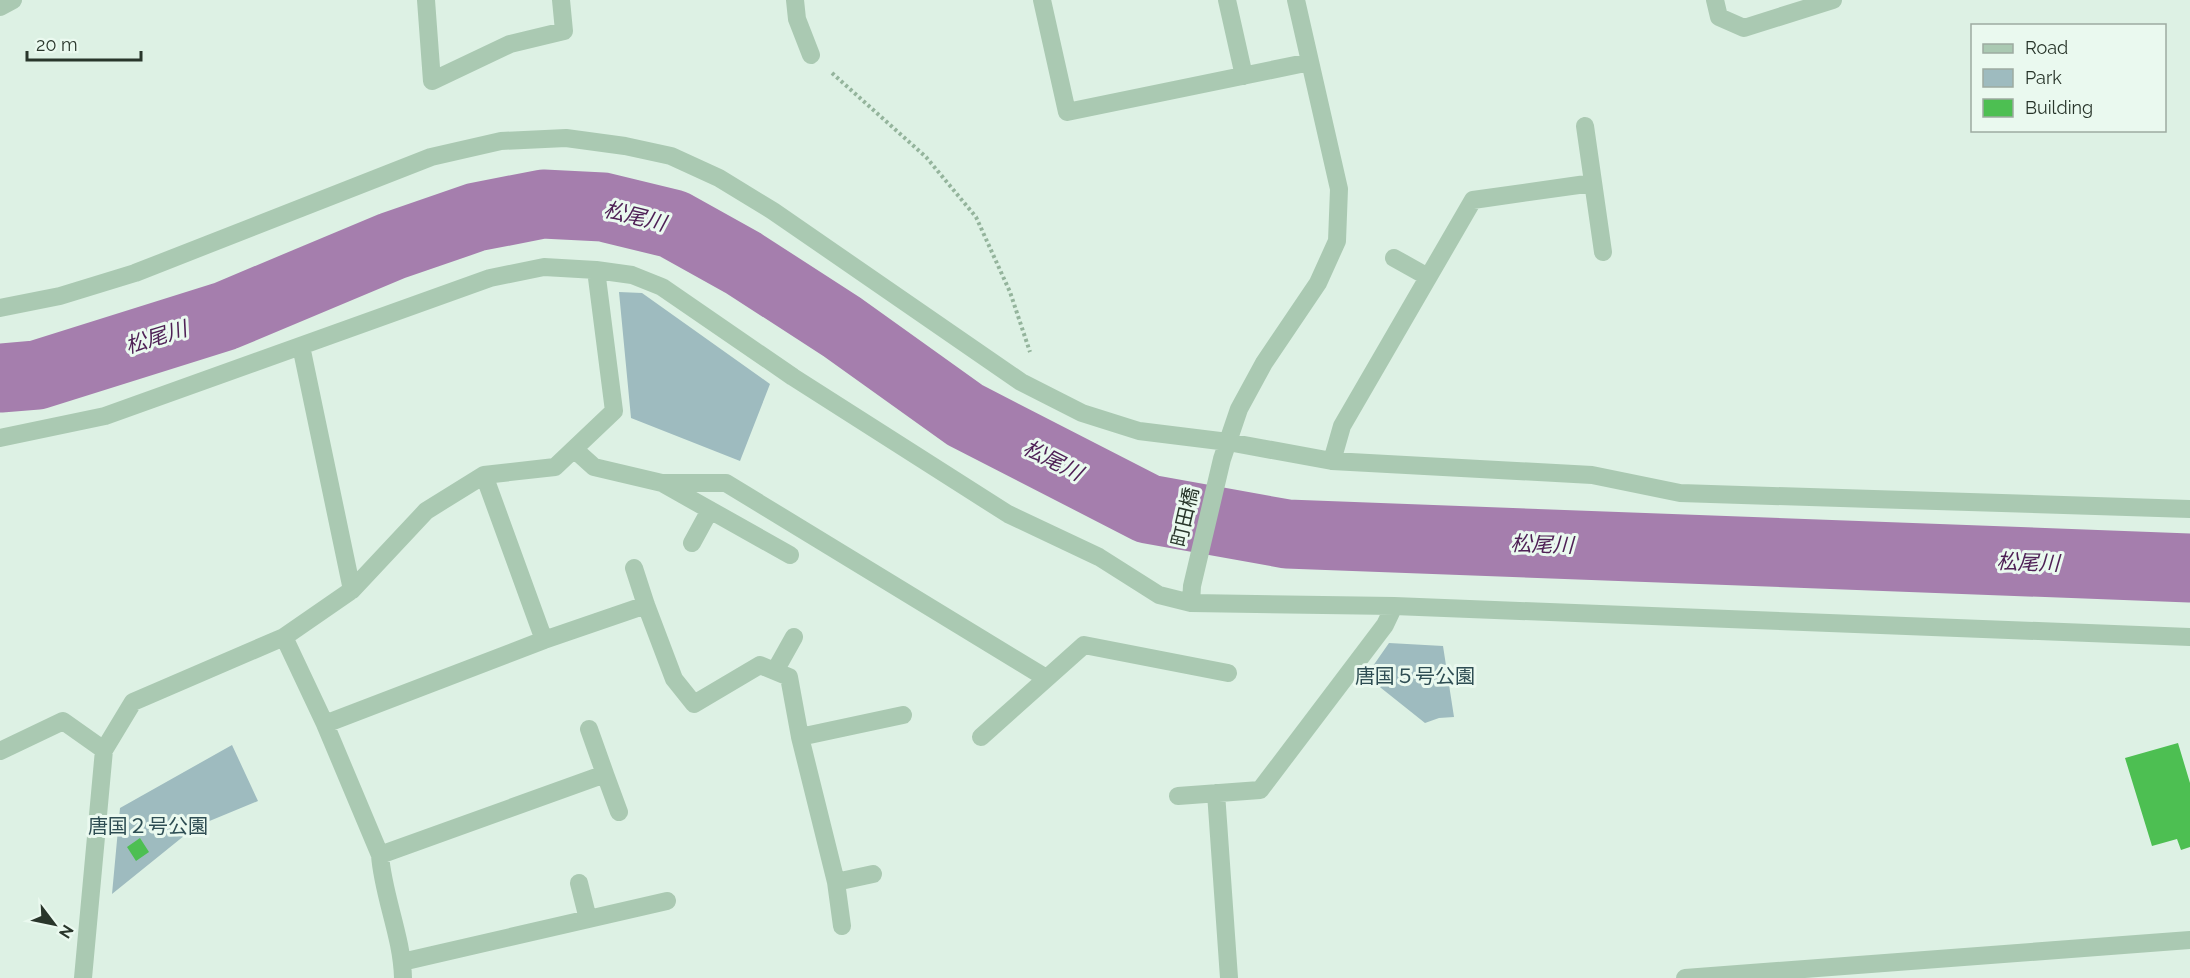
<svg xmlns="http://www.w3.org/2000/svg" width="2190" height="978" viewBox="0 0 2190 978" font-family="Raleway,'Noto Sans JP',sans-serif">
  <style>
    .green { fill: #9ebbbf }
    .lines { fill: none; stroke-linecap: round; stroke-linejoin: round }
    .river { stroke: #a57ead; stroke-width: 69 }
    .building { fill: #4dbf52 }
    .path { stroke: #94b49c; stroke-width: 4; stroke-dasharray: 3 3; stroke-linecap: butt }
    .minor { stroke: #aac9b2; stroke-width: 18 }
    .labels { text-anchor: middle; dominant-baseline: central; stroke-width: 6; stroke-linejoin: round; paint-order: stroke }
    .street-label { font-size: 20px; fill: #29362b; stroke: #eaf9ef }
    .park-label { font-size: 20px; fill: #2e4d53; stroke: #eaf9ef }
    .water-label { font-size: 21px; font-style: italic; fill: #4f2156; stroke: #eaf9ef }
  </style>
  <rect width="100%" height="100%" fill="#ddf1e4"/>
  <path class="green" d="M619 292 642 293 770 384 740 461 631 418Z
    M1389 643 1443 646 1454 717 1439 718 1425 723 1366 676Z
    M232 745 258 801 195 827 112 894 120 808Z"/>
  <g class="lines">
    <path class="river" d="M0 378 37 375 225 316 392 246 476 217 543 204 603 207 673 224 743 263 842 327 965 415 1148 509 1287 534 2190 568"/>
  </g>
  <path class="building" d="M2178 743 2190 783V847L2181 850 2177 839 2152 846 2125 758Z
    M140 838 149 852 136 861 127 847Z"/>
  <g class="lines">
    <path class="path" d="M832 73 926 157 976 217 1010 292 1030 352"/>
    <path class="minor" d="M426 0 432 81 510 44 564 31 561 0
      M795 0 797 19 811 55
      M1042 0 1067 112 1310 62
      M1227 0 1244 76
      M1715 0 1719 17 1744 28 1833 0
      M0 7 13 0
      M1585 126 1603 252
      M1394 258 1428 277
      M0 308 60 296 135 273 431 157 501 141 566 138 625 146 671 156 719 178 773 211 1021 382 1082 413 1139 431 1228 442 1332 461 1592 475 1680 493 2190 509
      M301 346 352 590
      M0 438 105 416 490 278 544 267 596 270
      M574 449 594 467 662 483 790 555
      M1332 461 1342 426 1473 200 1593 183
      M662 483H726L1046 678
      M692 543 710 510
      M634 568 646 605 674 679 694 704 760 665 789 677 800 737 836 882 842 926
      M1191 603 1192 586 1222 459 1239 409 1264 363 1318 283 1337 241 1339 189 1296 0
      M284 637 325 724 380 855C383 896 402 936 403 978
      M544 640 646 605
      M775 671 794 637
      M325 724 544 640 484 475
      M800 737 903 715
      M981 737 1084 645 1228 673
      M0 751 63 721 104 750
      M605 774 619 812
      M1216 793 1229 978
      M1178 796 1260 790 1385 625 1394 606
      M380 855 605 774 589 729
      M836 882 873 874
      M579 883 588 919
      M402 962 667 901
      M83 978 104 750 133 702 284 637 352 590 426 511 484 475 555 467 614 411 596 270 632 275 662 287 793 377 1008 514 1099 557 1159 595 1191 603 1394 606 2190 637
      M1685 978 2190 940"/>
  </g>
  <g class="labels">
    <g class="street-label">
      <text transform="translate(1185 517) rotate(-77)">町田橋</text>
    </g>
    <g class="park-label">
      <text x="1415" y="676">唐国５号公園</text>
      <text x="148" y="826">唐国２号公園</text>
    </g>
    <g class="water-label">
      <text transform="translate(635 216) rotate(14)">松尾川</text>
      <text transform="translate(156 337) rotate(-17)">松尾川</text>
      <text transform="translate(1053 460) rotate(27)">松尾川</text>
      <text transform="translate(1542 544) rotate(2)">松尾川</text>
      <text transform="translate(2028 562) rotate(2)">松尾川</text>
    </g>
  </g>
  <rect x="1971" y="24" width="195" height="108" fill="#eaf9ef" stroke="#9daba1" stroke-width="1.5"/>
  <rect x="1983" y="44" width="30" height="9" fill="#aac9b2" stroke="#9daba1" stroke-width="1.5"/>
  <text x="2025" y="54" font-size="18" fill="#29362b">Road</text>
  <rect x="1983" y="69" width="30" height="18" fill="#9ebbbf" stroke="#9daba1" stroke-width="1.5"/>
  <text x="2025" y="84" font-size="18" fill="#29362b">Park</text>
  <rect x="1983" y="99" width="30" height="18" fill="#4dbf52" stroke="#9daba1" stroke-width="1.5"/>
  <text x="2025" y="114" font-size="18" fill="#29362b">Building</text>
  <g transform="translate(54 924) rotate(122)" stroke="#eaf9ef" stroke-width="4.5" paint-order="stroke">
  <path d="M0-4.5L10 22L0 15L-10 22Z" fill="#29362b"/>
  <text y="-9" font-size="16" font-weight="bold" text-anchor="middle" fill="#29362b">N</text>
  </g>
  <path d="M27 51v9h114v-9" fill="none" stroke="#29362b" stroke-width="3"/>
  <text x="36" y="51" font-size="18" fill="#29362b" stroke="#eaf9ef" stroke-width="4.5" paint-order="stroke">20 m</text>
</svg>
